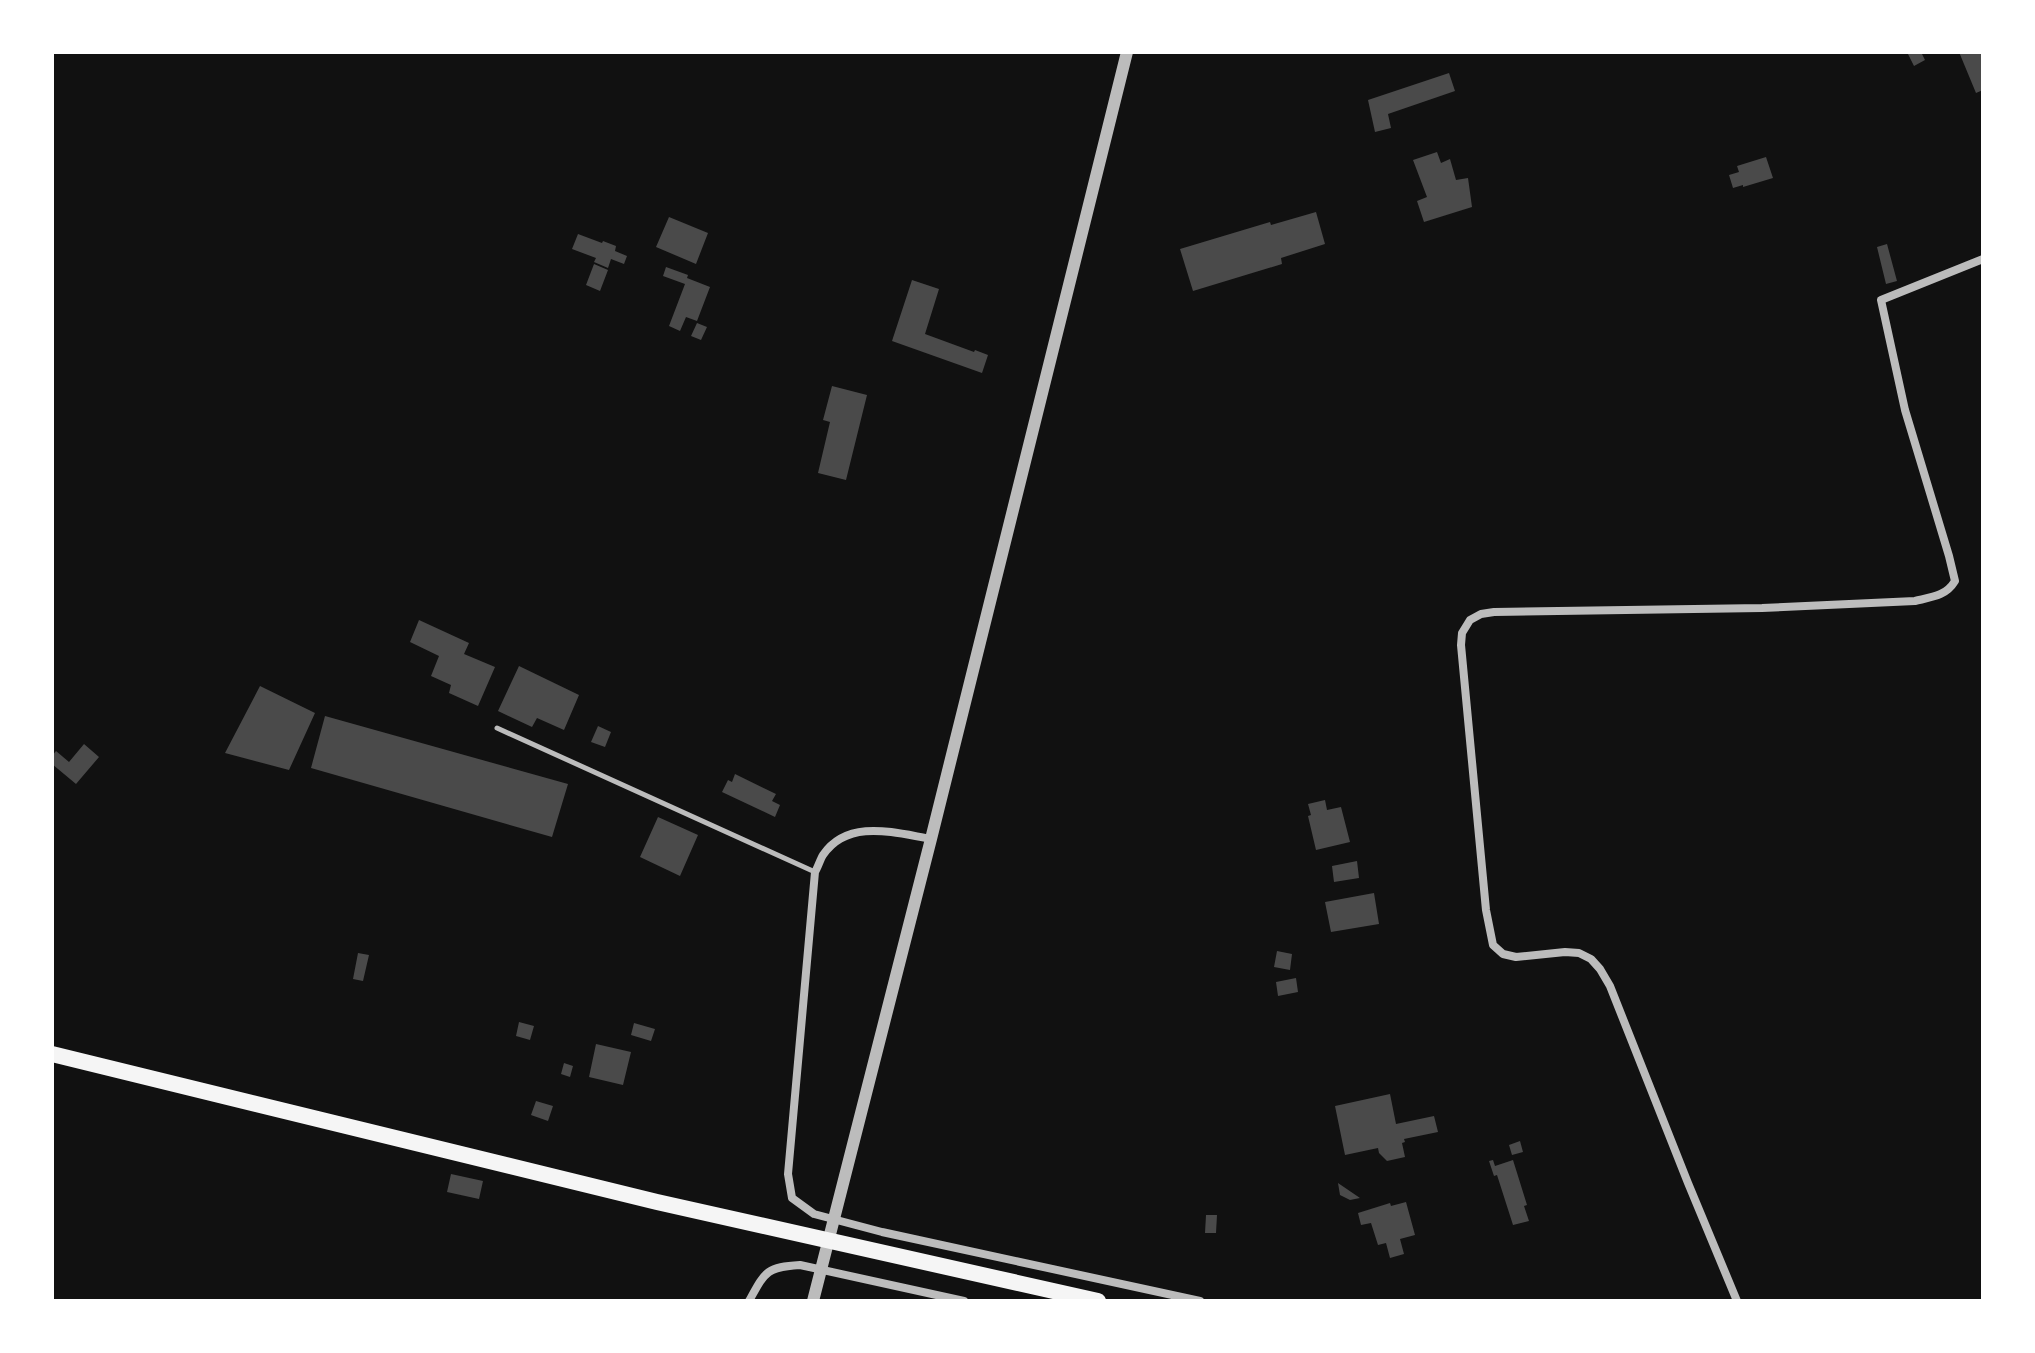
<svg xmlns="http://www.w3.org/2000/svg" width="2035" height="1353" viewBox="0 0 2035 1353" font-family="Overpass,sans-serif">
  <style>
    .building { fill: #4a4a4a }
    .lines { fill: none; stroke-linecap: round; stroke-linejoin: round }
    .service { stroke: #bcbcbc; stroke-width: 5 }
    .minor { stroke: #bcbcbc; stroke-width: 8 }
    .tertiary { stroke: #bcbcbc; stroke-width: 12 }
    .trunk { stroke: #f5f5f5; stroke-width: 16 }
  </style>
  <rect width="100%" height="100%" fill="#111"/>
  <path class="building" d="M1907 52H1921L1925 60 1914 66Z
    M1959 52H1983V90L1976 93Z
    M1449 73 1455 91 1388 114 1391 128 1375 132 1368 100Z
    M1437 152 1441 163 1450 159 1456 180 1468 178 1472 207 1424 222 1417 201 1427 197 1413 160Z
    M1766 157 1773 178 1743 187V185L1733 188 1729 175 1739 172 1737 166Z
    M1316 212 1325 244 1281 258 1282 264 1193 291 1180 249 1270 222 1271 225Z
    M669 217 708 233 696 264 656 247Z
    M578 234 602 243 603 241 616 246 615 251 627 256 624 264 611 259 608 268 594 262 596 258 572 249Z
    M1887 244 1897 281 1886 284 1877 247Z
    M594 264 608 270 600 291 586 285Z
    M666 267 688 275 687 278 710 287 697 321 686 317 680 331 669 326 685 284 663 276Z
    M912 280 939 289 925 334 974 352 975 350 988 355 982 373 892 341Z
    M697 323 707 327 701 340 691 336Z
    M832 386 867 395 846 480 818 473 830 422 823 420Z
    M419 620 469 643 464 654 495 667 478 706 449 693 451 685 431 676 439 656 410 642Z
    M519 666 579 695 564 730 537 718 532 727 498 711Z
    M260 686 315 713 289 770 225 753Z
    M325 716 568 784 552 837 311 768Z
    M598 726 611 732 605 747 591 742Z
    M84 744 99 757 76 784 52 764V756L56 751 69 762Z
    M735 774 776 794 772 801 780 805 775 817 722 792 728 780 732 782Z
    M1325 800 1327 810 1341 807 1350 842 1316 850 1308 816 1311 815 1308 804Z
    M658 817 698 835 680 876 640 857Z
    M1357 861 1359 878 1334 882 1332 866Z
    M1374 893 1379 924 1331 932 1325 902Z
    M1277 951 1292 954 1290 970 1274 967Z
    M358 953 369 955 363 981 353 979Z
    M1296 978 1298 992 1278 996 1276 982Z
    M519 1022 534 1026 530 1040 516 1036Z
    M634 1023 655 1029 651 1041 631 1035Z
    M596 1044 631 1052 623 1085 589 1077Z
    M564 1063 573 1066 570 1077 561 1074Z
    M1390 1094 1396 1124 1434 1116 1438 1132 1404 1139 1405 1142 1402 1143 1405 1157 1387 1161 1379 1153 1378 1148 1345 1155 1335 1106Z
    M536 1101 553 1106 548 1121 531 1115Z
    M1520 1141 1523 1152 1512 1155 1509 1145Z
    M1493 1160 1495 1166 1513 1160 1527 1205 1524 1206 1529 1221 1513 1225 1497 1175 1494 1176 1489 1161Z
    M451 1174 483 1181 479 1199 447 1192Z
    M1338 1183 1360 1198 1350 1200 1340 1195Z
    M1406 1202 1415 1235 1400 1239 1404 1254 1390 1258 1386 1243 1378 1245 1371 1223 1361 1225 1358 1213 1390 1203 1391 1206Z
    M1206 1215H1217L1216 1233H1205Z"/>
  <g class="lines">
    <path class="service" d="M497 728 815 872"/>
    <path class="minor" d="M931 839C895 833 848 818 823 855 820 860 818 867 815 872L788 1174 792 1198 814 1214 882 1232 1200 1301
      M749 1301C765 1272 766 1267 800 1265L964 1301
      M1737 1301 1688 1183 1610 986 1600 969 1591 959 1579 953 1565 952 1516 957 1503 954 1493 945 1486 910 1461 645 1462 633 1470 620 1481 614 1494 612 1762 608 1915 601C1932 597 1946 596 1955 581L1949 556 1905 410 1881 300 1983 259"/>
    <path class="tertiary" d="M813 1301 931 839 1127 52"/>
    <path class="trunk" d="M52 1054 657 1202 1098 1301"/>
  </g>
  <rect width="2035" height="1353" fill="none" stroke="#ffffff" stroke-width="108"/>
</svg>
